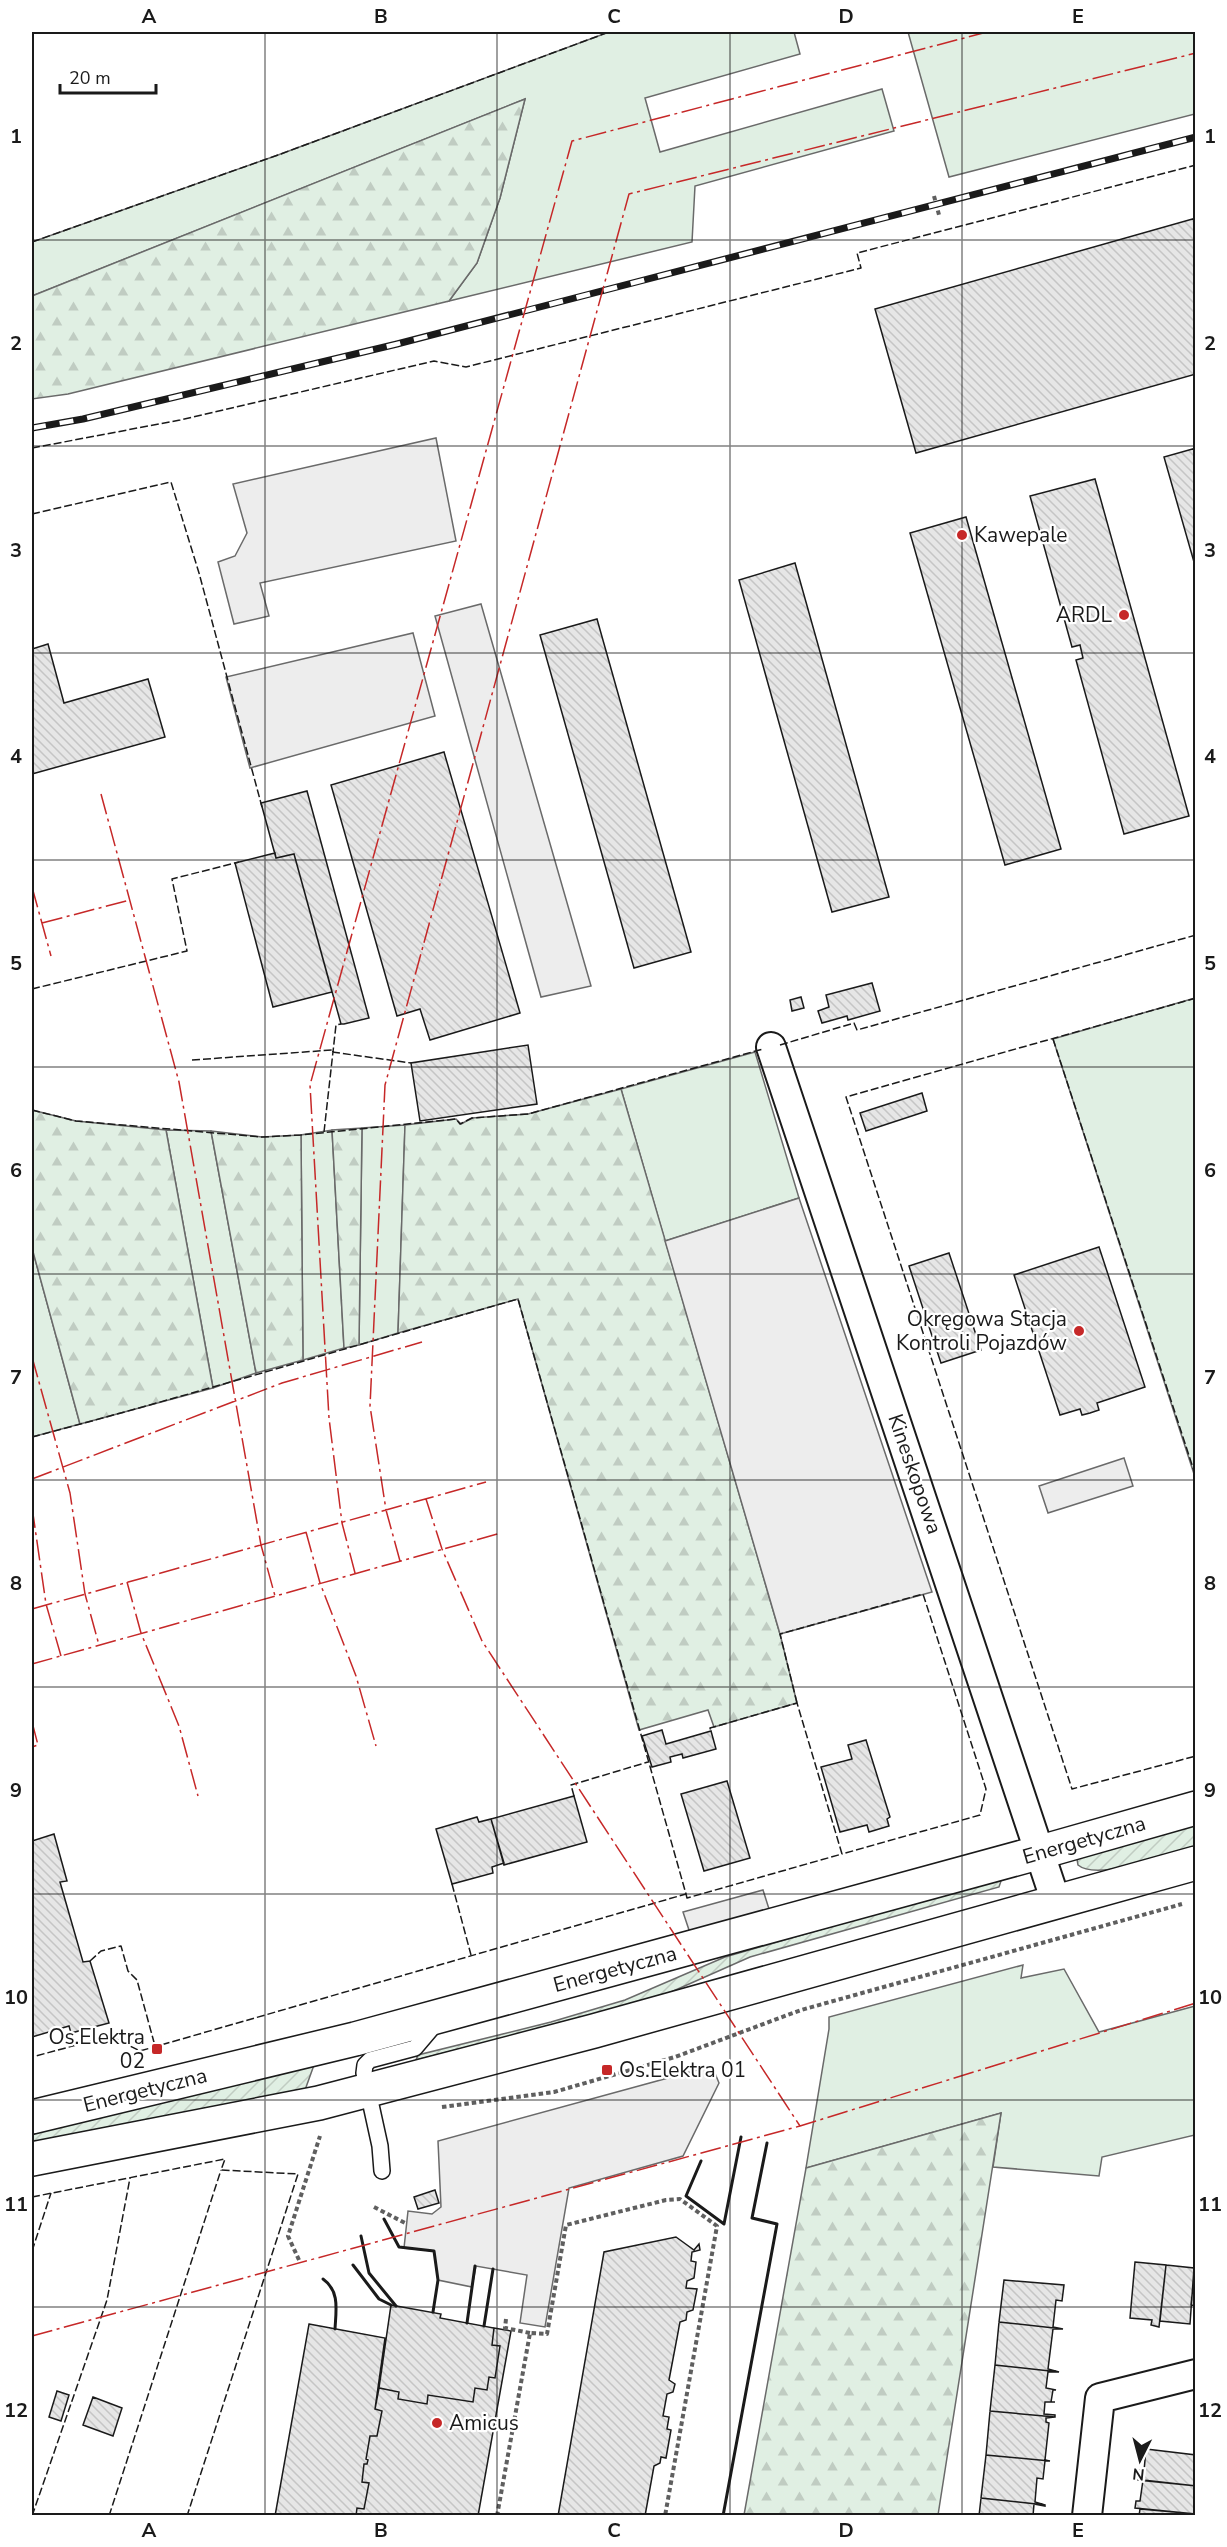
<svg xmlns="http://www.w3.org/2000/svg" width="1227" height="2547" viewBox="0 0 1227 2547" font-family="'Nunito Sans',sans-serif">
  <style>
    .green { fill: #e0efe3; stroke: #6a6a6a; stroke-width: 1.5 }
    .forest { fill: url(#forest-firs); stroke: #6a6a6a; stroke-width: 1.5 }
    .garden { fill: url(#garden-furrows); stroke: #6a6a6a; stroke-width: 1.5 }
    .parking { fill: #ededed; stroke: #6a6a6a; stroke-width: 1.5 }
    .building { fill: url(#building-back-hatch); stroke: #1a1a1a; stroke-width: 1.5 }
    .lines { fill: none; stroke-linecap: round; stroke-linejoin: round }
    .lane-casing { stroke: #1a1a1a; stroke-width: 18 }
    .street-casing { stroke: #1a1a1a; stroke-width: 32 }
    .secondary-casing { stroke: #1a1a1a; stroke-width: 36 }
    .path { stroke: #5f5f5f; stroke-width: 4; stroke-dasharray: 4.5 3; stroke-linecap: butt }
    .lane { stroke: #fff; stroke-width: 15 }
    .street { stroke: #fff; stroke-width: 28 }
    .secondary { stroke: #fff; stroke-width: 33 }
    .rail-casing { stroke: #1a1a1a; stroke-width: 7 }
    .rail { stroke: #fff; stroke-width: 4.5; stroke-dasharray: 14; stroke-linecap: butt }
    .fence { stroke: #1a1a1a; stroke-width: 1.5; stroke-dasharray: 8 3; stroke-linecap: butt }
    .wall { stroke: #1a1a1a; stroke-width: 3 }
    .power { stroke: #c62828; stroke-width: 1.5; stroke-dasharray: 21 4.5 3 4.5; stroke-linecap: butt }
    .grid { fill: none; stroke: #1a1a1a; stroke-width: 1.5; stroke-opacity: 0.55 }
    .poi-dot { fill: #c62828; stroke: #fff; stroke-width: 2 }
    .labels { text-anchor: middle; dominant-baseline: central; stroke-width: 4.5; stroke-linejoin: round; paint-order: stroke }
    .poi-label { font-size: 21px; fill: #1a1a1a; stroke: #fff; text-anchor: start }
    .street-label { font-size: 21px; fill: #1a1a1a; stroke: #fff }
    .neatline { fill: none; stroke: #1a1a1a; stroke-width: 2 }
    .grid-label { font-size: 20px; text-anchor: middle; font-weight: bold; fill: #1a1a1a }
  </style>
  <defs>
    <pattern id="forest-firs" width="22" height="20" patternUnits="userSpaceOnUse" patternTransform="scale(1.5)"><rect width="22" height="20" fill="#e0efe3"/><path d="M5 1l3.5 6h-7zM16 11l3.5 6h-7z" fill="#c0ccc2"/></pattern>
    <pattern id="garden-furrows" width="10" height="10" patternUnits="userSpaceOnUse" patternTransform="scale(1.5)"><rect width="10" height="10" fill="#e0efe3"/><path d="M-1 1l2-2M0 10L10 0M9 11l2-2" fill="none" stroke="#c0ccc2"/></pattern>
    <pattern id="building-back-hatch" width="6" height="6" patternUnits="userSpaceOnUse" patternTransform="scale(1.5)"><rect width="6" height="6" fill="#e6e6e6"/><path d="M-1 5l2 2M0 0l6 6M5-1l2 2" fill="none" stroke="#c5c5c5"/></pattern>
  </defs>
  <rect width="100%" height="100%" fill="#fff"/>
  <path class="green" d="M609 32H794L800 54 645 98 660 152 882 89 894 131 695 186 692 242 449 301 477 263 500 198 525 99 32 296V242L278 155Z
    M908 32H1195V114L949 177Z
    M1195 998H1196L1195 1477 1053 1039Z
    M755 1052 799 1198 665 1241 621 1089Z
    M405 1125 398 1333 359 1345 362 1128Z
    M166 1130 211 1131 256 1373 213 1388Z
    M332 1130 344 1348 303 1360 301 1135Z
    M32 1248 80 1424 32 1437Z
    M1023 1965 1021 1978 1064 1969 1099 2032 1195 2006V2135L1102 2157 1099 2176 993 2167 1001 2113 806 2168 829 2029V2017Z"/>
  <path class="forest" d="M525 99 500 198 477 263 449 301 68 394 32 399V296Z
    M621 1089 780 1634 797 1703 714 1727 708 1710 639 1730 518 1299 398 1333 405 1125 456 1119 461 1124 472 1118 528 1114Z
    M32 1110 76 1121 166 1130 213 1388 80 1424 32 1248Z
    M362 1128 359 1345 344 1348 332 1130Z
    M211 1131 262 1137 301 1135 303 1360 256 1373Z
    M1001 2113 938 2515H744L806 2168Z"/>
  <path class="garden" d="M1195 1823V1846C1171 1853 1098 1882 1078 1865L1077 1859Z
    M997 1879 1001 1881 999 1887 750 1957 653 2000 416 2060 418 2055 551 2022 625 2000 725 1957Z
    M314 2065 305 2090 32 2143V2133Z"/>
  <path class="parking" d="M436 438 456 541 260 583 269 616 234 624 218 562 235 556 247 533 233 484Z
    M481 604 591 986 541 997 435 616Z
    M413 633 435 716 250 768 226 677Z
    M799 1198 932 1592 780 1634 665 1241Z
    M1124 1458 1133 1486 1048 1513 1039 1486Z
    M763 1890 769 1909 774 1911 691 1936 683 1912Z
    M712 2066 719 2083 683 2156 569 2188 545 2327 520 2323 527 2275 476 2266 472 2287 438 2280 434 2251 404 2248 408 2211 432 2214 441 2207 438 2141Z"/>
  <path class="building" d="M1196 218V374L916 453 875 309Z
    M1196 448V569L1164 457Z
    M1095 479 1189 816 1124 834 1076 660 1083 658 1080 645 1072 647 1030 496Z
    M966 517 1061 849 1005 865 910 533Z
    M795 563 889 897 832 912 739 580Z
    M597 619 691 952 634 968 540 635Z
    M48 644 64 703 148 679 165 737 32 774V649Z
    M444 752 520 1013 430 1040 420 1009 397 1016 331 785Z
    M307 791 369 1018 344 1024H341L294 854 276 858 261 803Z
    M275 853 276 858 294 854 332 992 273 1007 235 863Z
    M872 983 880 1011 848 1020 847 1016 822 1023 818 1011 829 1007 826 995Z
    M801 997 804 1008 792 1011 790 1000Z
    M528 1045 537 1104 420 1121 411 1063Z
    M922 1093 927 1111 866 1131 860 1113Z
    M1099 1247 1145 1387 1097 1403 1099 1410 1090 1413 1082 1415 1080 1409 1060 1415 1014 1275Z
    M949 1253 981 1350 941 1363 909 1266Z
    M662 1730 666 1744 711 1731 716 1749 683 1758 682 1754 670 1757 671 1762 652 1767 642 1736Z
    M866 1740 890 1817 887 1819 889 1826 869 1832 867 1825 840 1832 821 1767 852 1759 848 1745Z
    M727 1781 750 1858 704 1871 681 1794Z
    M574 1796 587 1842 504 1865 491 1819Z
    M477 1817 479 1822 491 1819 504 1863 492 1867 493 1873 452 1884 436 1829Z
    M54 1834 67 1881 60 1882 83 1962 90 1961 109 2023 71 2033 69 2026 32 2037V1841Z
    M435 2190 439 2203 418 2209 414 2197Z
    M676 2237 694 2250 699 2244 700 2250 692 2252 691 2261 696 2262 694 2278 687 2281 686 2288 697 2289 693 2310 687 2312 686 2320 680 2322 669 2380 675 2384 673 2392 667 2394 663 2416 669 2417 667 2429 671 2430 666 2458 661 2457 660 2463 654 2466 645 2516H558L604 2252Z
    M1196 2258V2306L1191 2305Z
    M1135 2262 1166 2265 1159 2327 1151 2325 1152 2320 1130 2318Z
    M1166 2265 1194 2268 1190 2324 1160 2321Z
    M1004 2280 1064 2285 1062 2301 1056 2300 1053 2327 1063 2329 999 2322Z
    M391 2305 441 2314 440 2318 494 2328 492 2345 500 2346 495 2378 489 2377 487 2390 475 2388 473 2402 428 2395 427 2404 398 2399 399 2392 379 2388Z
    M999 2322 1063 2329H1053L1048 2369 1059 2372 995 2365Z
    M309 2324 385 2338 375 2409 382 2411 377 2436H370L366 2459 368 2460 367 2464H364L362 2482 369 2483 364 2509 357 2508 356 2516H275Z
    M494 2328 511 2331 478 2516H356L357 2508 364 2509 369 2483 362 2482 364 2464H367L368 2460 366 2459 370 2436H377L382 2411 375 2409 379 2388 399 2392 398 2399 427 2404 428 2395 473 2402 475 2388 487 2390 489 2377 495 2378 500 2346 492 2345Z
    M995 2365 1059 2372H1048L1046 2388 1056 2390H1053L1051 2402H1055H1045L1044 2414 1055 2415V2417L990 2411Z
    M57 2391 69 2395 61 2421 49 2417Z
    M93 2397 122 2408 113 2436 83 2425Z
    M990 2411 1055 2417 1046 2418V2422L1049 2423 1045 2460 1050 2461 986 2455Z
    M1146 2449 1196 2455V2486L1138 2480 1139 2470 1144 2471Z
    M986 2455 1050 2461H1045L1043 2479 1037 2478 1035 2502 1045 2505 981 2498Z
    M1143 2480 1196 2486V2514L1135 2508 1136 2501H1140Z
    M981 2498 1045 2505V2506L1034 2504 1033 2516H979Z
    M1140 2509 1196 2514V2516H1139Z"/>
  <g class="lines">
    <defs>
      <path id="lane" d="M382 2171 380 2146 364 2073 365 2065 370 2060 415 2048 437 2022"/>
      <path id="street" d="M771 1047 1056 1902
        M1087 2516 1100 2398 1196 2374"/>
      <path id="secondary" d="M32 2117 355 2039 1041 1852 1196 1808
        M32 2159 319 2103 594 2031 1196 1863"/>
    </defs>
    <use href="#lane" class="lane-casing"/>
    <use href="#street" class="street-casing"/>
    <use href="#secondary" class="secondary-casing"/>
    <path class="path" d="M934 196 939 215
      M442 2107 554 2092 675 2057 801 2010 1182 1904
      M374 2207 407 2224
      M299 2260 288 2236 320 2136
      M506 2319 505 2328 530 2333
      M497 2516 530 2333 547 2334 566 2225 666 2200 680 2199 717 2226 665 2516"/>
    <use href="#lane" class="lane"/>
    <use href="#street" class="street"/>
    <use href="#secondary" class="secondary"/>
    <defs>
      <path id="rail" d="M32 428 83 419 397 344 1196 137"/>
    </defs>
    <use href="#rail" class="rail-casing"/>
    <use href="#rail" class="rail"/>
    <path class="fence" d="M32 242 278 155 609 32
      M32 448 180 420 434 361 466 367 861 268 857 253 1196 165
      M32 514 171 482 199 573 262 807
      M32 989 187 951 172 879 239 862
      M1196 998 846 1097 1072 1789 1196 1756
      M1053 1039 1196 1477
      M780 1045 854 1023 857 1030 1196 935
      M332 1052 411 1063
      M192 1060 332 1050
      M32 1110 76 1121 262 1137 301 1135 456 1119 460 1124 472 1118 528 1114 763 1049
      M324 1132 336 1025 341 1024
      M32 1437C195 1394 356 1345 518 1299L686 1894 140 2051 110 2036 32 2057
      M797 1703 780 1634 923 1594 986 1789 980 1815 842 1854
      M574 1796 571 1785 648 1762
      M452 1884 471 1955
      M686 1894 687 1898 842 1854 797 1703 710 1728 711 1731
      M90 1961 101 1951 121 1946 128 1971 137 1980 155 2046
      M32 2197 225 2159 221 2170 298 2174 187 2516
      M32 2251 51 2193
      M32 2516 107 2300 130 2178
      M109 2516 221 2170"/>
    <path class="wall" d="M701 2161 686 2196 724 2224 741 2137
      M384 2219 399 2247 434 2251 438 2280 433 2312
      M361 2236 369 2273 396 2306
      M353 2265 379 2299 391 2305
      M323 2279C340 2291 336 2310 335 2329
      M467 2323 475 2266
      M484 2326 493 2269
      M723 2516 777 2224 752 2218 767 2143"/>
    <path class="power" d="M101 794 179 1082 261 1545 275 1596
      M32 887 51 956
      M42 923 130 900
      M32 1357 70 1493 85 1594 99 1645
      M32 1479 282 1383 422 1342
      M426 1499 442 1549 482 1641 800 2126
      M32 1507 46 1604 61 1656
      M306 1532 320 1583 356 1676 376 1746
      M400 1561 386 1510 370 1406 385 1085 629 194 1196 53
      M355 1573 342 1523 329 1418 310 1085 572 141 987 32
      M127 1582 141 1633 179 1726 198 1796
      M32 1609 486 1482
      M32 1664 501 1533
      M32 1722 38 1745 32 1747
      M32 2336 800 2126 1196 2003"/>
  </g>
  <path class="grid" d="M265 32V2516M497 32V2516M730 32V2516M962 32V2516M32 240H1196M32 446H1196M32 653H1196M32 860H1196M32 1067H1196M32 1274H1196M32 1480H1196M32 1687H1196M32 1894H1196M32 2100H1196M32 2307H1196"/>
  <g class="poi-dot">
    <circle cx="962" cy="535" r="6"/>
    <circle cx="1124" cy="615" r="6"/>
    <circle cx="1079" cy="1331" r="6"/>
    <rect x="151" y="2043" width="12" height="12" rx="3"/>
    <rect x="601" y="2064" width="12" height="12" rx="3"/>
    <circle cx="437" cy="2423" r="6"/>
  </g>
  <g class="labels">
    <g class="poi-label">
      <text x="974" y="535">Kawepale</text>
      <text x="1112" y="615" text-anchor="end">ARDL</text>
      <text x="1067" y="1319" text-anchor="end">Okręgowa Stacja<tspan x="1067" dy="24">Kontroli Pojazdów</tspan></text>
      <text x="145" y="2037" text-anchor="end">Os.Elektra<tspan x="145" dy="24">02</tspan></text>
      <text x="619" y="2070">Os.Elektra 01</text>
      <text x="449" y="2423">Amicus</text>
    </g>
    <g class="street-label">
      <text transform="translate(915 1474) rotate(71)">Kineskopowa</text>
      <text transform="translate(1084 1840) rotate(-16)">Energetyczna</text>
      <text transform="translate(615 1969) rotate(-15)">Energetyczna</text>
      <text transform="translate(145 2090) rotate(-14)">Energetyczna</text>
    </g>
  </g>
  <rect width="1227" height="2547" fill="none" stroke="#ffffff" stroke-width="66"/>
  <g transform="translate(1140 2460) rotate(186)" stroke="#ffffff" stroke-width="4.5" paint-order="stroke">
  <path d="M0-4.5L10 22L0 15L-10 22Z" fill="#1a1a1a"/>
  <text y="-9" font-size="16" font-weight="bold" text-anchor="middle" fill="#1a1a1a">N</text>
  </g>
  <path d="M60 84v9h96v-9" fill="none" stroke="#1a1a1a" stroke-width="3"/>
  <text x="69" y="84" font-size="18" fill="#1a1a1a" stroke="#ffffff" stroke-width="4.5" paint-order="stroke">20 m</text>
  <rect x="33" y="33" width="1161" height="2481" class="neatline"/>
  <g class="grid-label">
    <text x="149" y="23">A</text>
    <text x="381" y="23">B</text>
    <text x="614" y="23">C</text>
    <text x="846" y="23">D</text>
    <text x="1078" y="23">E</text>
    <text x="16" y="143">1</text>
    <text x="1210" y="143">1</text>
    <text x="16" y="350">2</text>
    <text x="1210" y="350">2</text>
    <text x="16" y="557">3</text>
    <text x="1210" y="557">3</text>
    <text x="16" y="763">4</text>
    <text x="1210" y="763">4</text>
    <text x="16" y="970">5</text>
    <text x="1210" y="970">5</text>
    <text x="16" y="1177">6</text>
    <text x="1210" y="1177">6</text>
    <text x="16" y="1384">7</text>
    <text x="1210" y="1384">7</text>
    <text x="16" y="1590">8</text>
    <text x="1210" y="1590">8</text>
    <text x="16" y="1797">9</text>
    <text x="1210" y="1797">9</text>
    <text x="16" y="2004">10</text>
    <text x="1210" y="2004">10</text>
    <text x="16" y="2211">11</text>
    <text x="1210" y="2211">11</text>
    <text x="16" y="2417">12</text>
    <text x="1210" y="2417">12</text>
    <text x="149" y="2537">A</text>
    <text x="381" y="2537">B</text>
    <text x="614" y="2537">C</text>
    <text x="846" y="2537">D</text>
    <text x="1078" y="2537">E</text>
  </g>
</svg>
